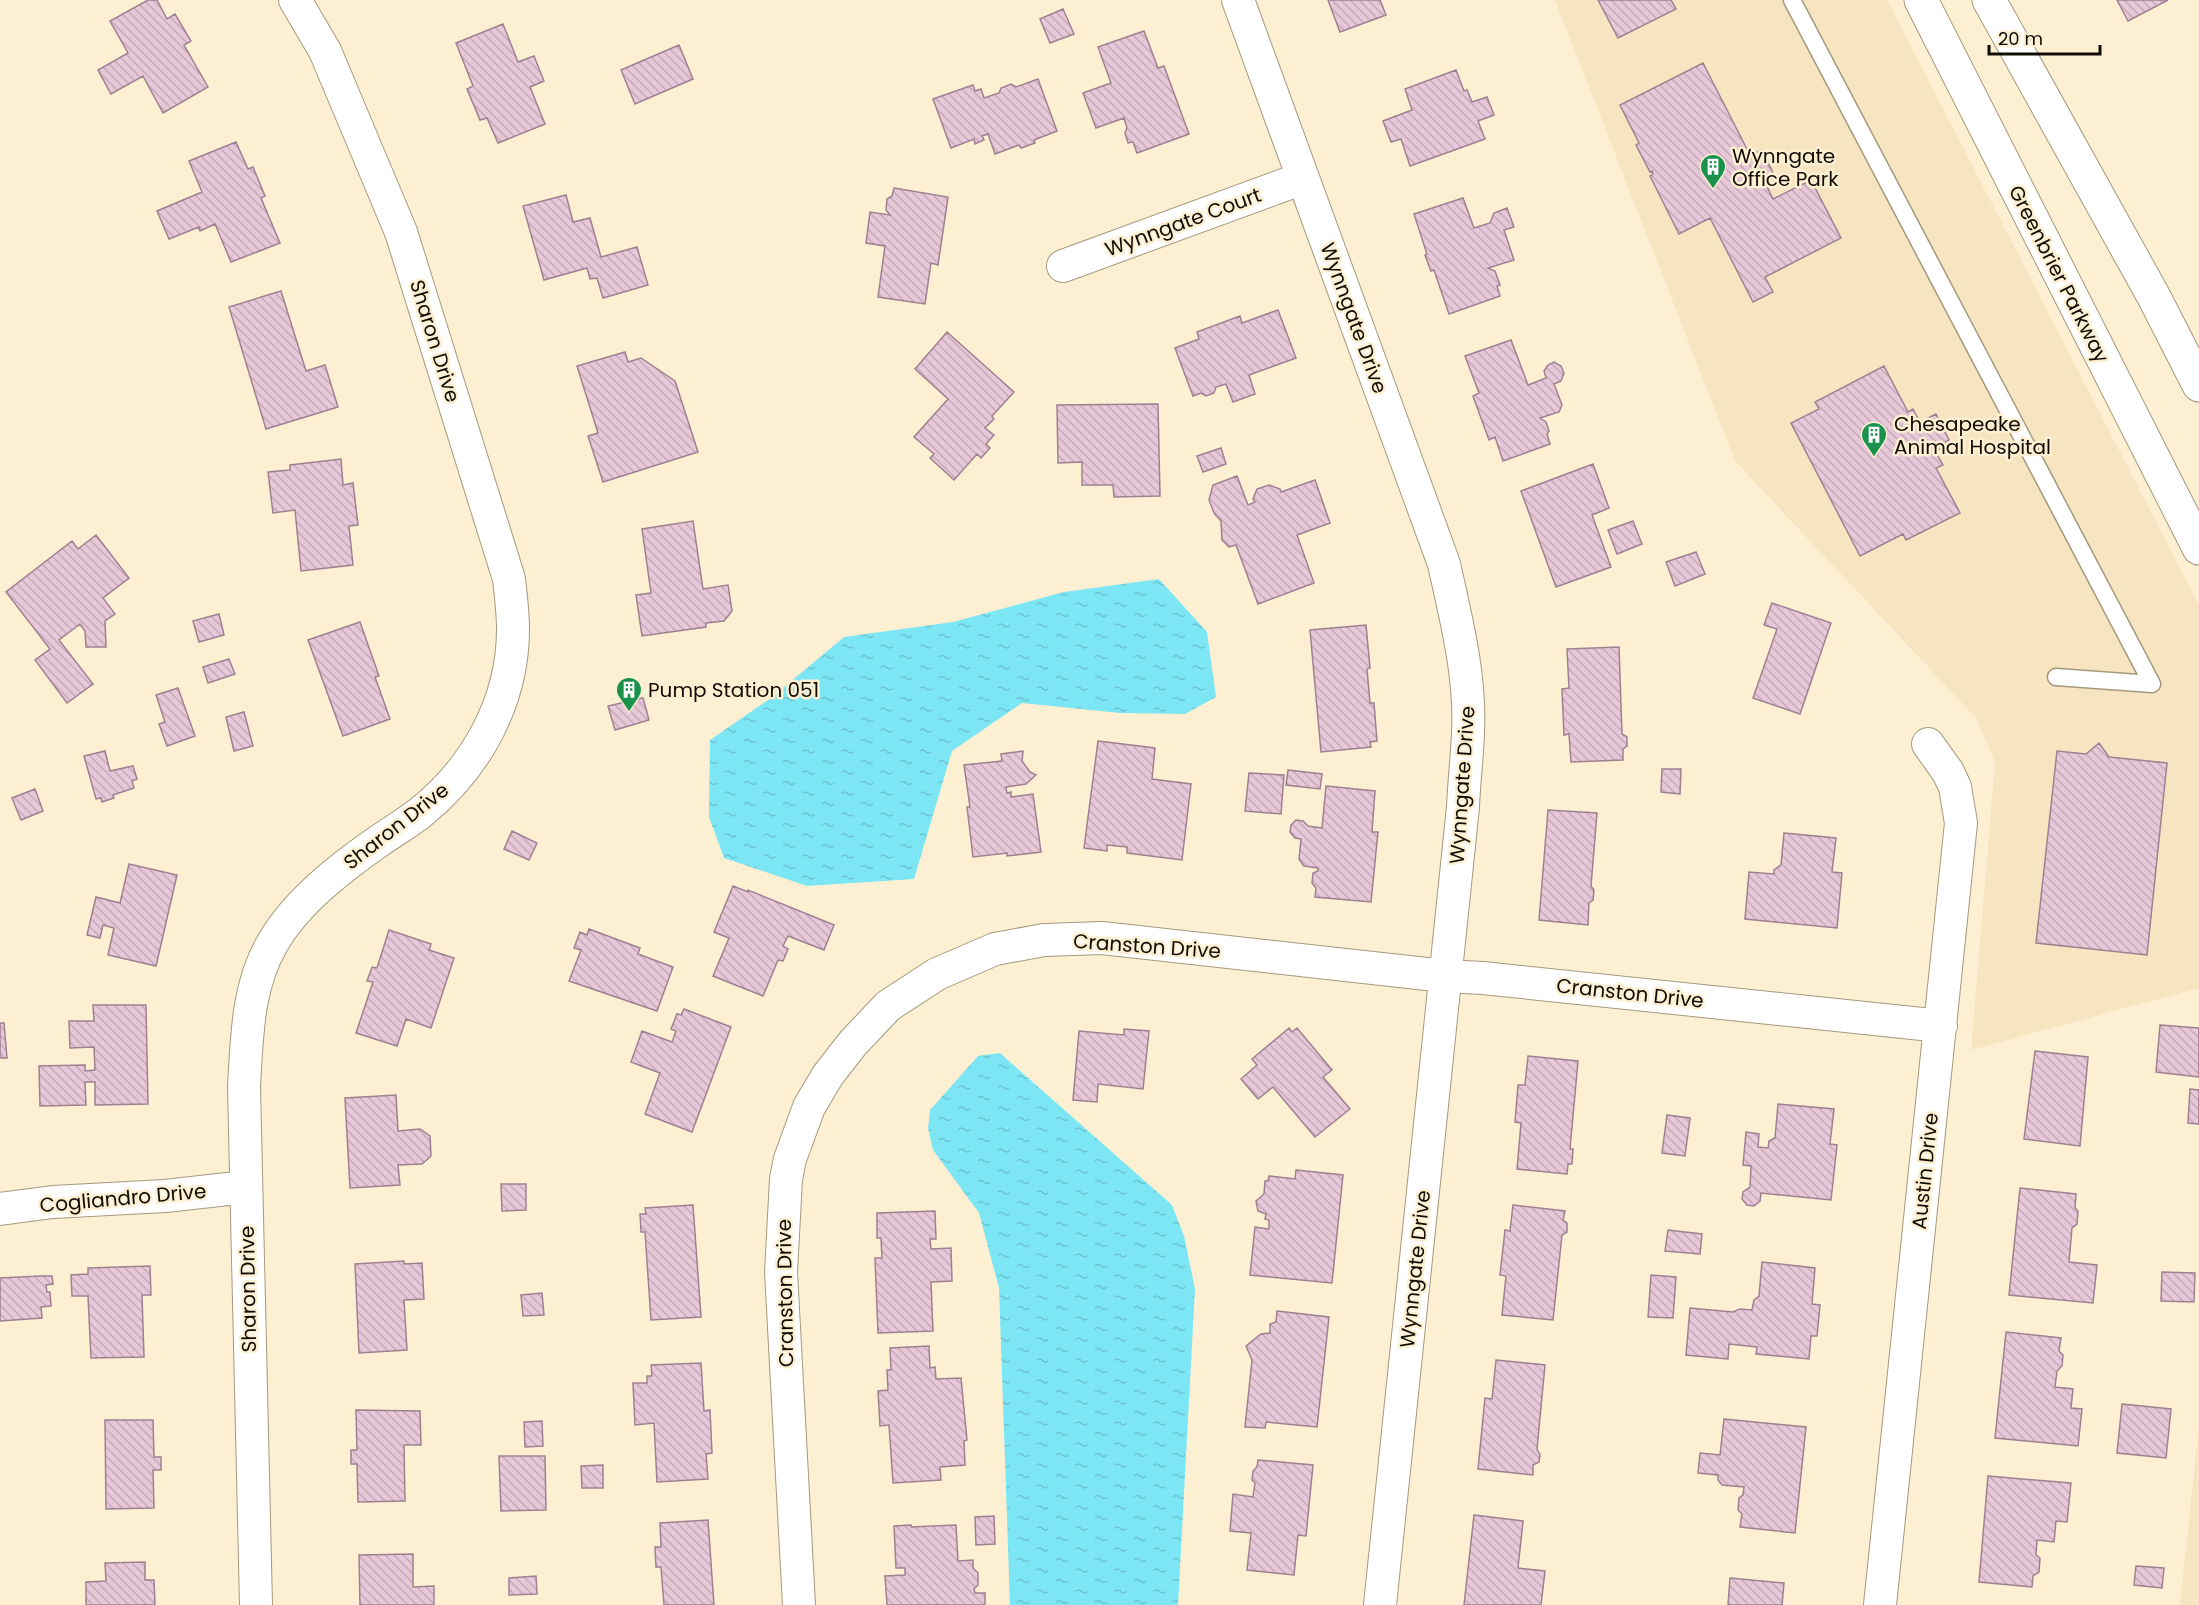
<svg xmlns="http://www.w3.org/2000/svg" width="2199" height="1605" viewBox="0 0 2199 1605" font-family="Poppins,sans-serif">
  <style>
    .built { fill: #f6e5c0 }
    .water { fill: url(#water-ripples) }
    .building { fill: url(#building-back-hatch); stroke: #9e8191; stroke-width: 1.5 }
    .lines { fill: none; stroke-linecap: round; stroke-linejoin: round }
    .lane-casing { stroke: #a5997e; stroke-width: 19 }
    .street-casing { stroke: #a5997e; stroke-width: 34 }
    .secondary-casing { stroke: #a5997e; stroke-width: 35 }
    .lane { stroke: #fff; stroke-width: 16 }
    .street { stroke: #fff; stroke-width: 32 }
    .secondary { stroke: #fff; stroke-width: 33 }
    .labels { text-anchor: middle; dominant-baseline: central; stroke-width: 5; stroke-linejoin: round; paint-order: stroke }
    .poi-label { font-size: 20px; fill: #100c04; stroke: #fdf0d2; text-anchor: start }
    .street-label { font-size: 20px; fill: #100c04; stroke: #fdf0d2 }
  </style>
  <defs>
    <pattern id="water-ripples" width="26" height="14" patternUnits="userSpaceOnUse" patternTransform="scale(1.5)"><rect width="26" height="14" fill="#7ce6f4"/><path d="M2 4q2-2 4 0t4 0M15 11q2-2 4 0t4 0" fill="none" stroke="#6ac4d0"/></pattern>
    <pattern id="building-back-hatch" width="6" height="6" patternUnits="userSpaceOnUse" patternTransform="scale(1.5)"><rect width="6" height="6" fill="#e7c8d8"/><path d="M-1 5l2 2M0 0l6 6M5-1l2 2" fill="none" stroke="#c5abb8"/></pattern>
  </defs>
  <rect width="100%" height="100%" fill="#fdf0d2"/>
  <path class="built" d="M1555 0H1887L2199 605V988L1971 1050 1995 762 1976 718 1735 461Z
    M2199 1426V1605H2180Z"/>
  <path class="water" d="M1159 579 1207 632 1216 697 1185 714 1120 713 1022 703 952 751 914 879 807 886 724 858 709 817 710 740 771 698 844 637 953 622 1064 592Z
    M1000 1053 1172 1205 1184 1236 1195 1289 1178 1605H1010L999 1288 979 1213 933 1150 928 1128 930 1110 978 1056Z"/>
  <path class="building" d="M148 0H157L167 19 175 14 191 41 184 45 208 87 163 113 143 76 111 94 98 70 128 53 110 21Z
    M1328 0H1380L1386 15 1340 32Z
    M1598 0H1671L1676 9 1618 38Z
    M2117 0H2168L2128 21Z
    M1063 9 1074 34 1050 43 1040 19Z
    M503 24 518 62 534 56 544 81 530 87 545 124 498 143 487 118 480 120 467 89 473 86 456 43Z
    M1144 31 1158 68 1164 66 1189 134 1137 153 1133 142 1128 143 1125 133 1127 128 1124 118 1096 128 1083 93 1111 83 1098 47Z
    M679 45 693 79 635 104 621 70Z
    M1703 63 1750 155 1762 150 1774 175 1764 180 1773 199 1811 180 1841 238 1765 277 1773 292 1753 302 1710 218 1679 234 1650 176 1653 174 1652 171 1650 172 1636 145 1639 143 1620 105Z
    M1456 70 1464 91 1467 90 1472 102 1487 97 1494 115 1478 121 1485 139 1410 166 1401 139 1391 142 1383 121 1412 110 1405 89Z
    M1038 79 1057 131 1034 140 1035 143 1021 148 1019 145 995 154 988 134 982 136 984 140 975 144 974 139 951 148 933 99 973 85 975 91 981 89 984 98 999 93 1001 88 1011 84 1016 87Z
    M236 142 248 169 253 167 265 196 261 198 280 243 231 262 215 224 200 231 199 227 169 239 157 211 202 192 189 161Z
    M894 188 948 197 938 265 931 263 925 304 878 297 885 246 866 243 870 212 890 215 886 210 887 199 892 196Z
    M566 195 573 222 590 218 601 257 637 247 648 285 603 298 597 278 590 279 587 268 544 280 523 206Z
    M1463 198 1474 228 1490 223 1494 213 1507 208 1514 227 1504 230 1514 260 1488 268 1495 271 1500 285 1497 286 1500 296 1449 314 1434 270 1431 271 1425 255 1427 254 1414 214Z
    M281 291 306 371 325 365 338 407 266 429 229 307Z
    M1278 310 1296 358 1249 375 1255 394 1233 402 1226 384 1216 387 1214 393 1206 396 1201 393 1193 396 1175 348 1199 339 1197 332 1240 316 1242 323Z
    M947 332 1014 392 992 416 994 419 985 428 994 435 986 444 990 448 981 458 977 454 954 480 930 458 934 454 914 437 948 399 915 369Z
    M1511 340 1528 385 1546 378 1544 371 1548 365 1554 362 1561 366 1564 373 1561 381 1554 384 1562 405 1559 412 1540 418 1546 422 1549 431 1547 434 1550 444 1503 461 1495 437 1489 440 1473 396 1479 393 1465 356Z
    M625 352 628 362 641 358 675 381 698 452 603 482 588 436 598 433 577 366Z
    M1884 366 1908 412 1913 409 1920 422 1936 414 1949 440 1944 443 1946 446 1935 451 1943 465 1936 468 1960 513 1906 540 1903 534 1860 556 1791 423 1819 409 1815 402Z
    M1158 404 1160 496 1114 497 1113 485H1082V462L1058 463 1057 405Z
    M1221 448 1226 464 1203 472 1197 456Z
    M341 459 343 485 353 483 358 525 349 526 353 565 301 571 295 510 273 513 268 472 290 470V465Z
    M1593 464 1609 508 1592 515 1611 567 1556 587 1521 491Z
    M1237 476 1248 505 1255 502 1253 499 1257 489 1269 485 1280 489 1281 492 1315 480 1330 523 1297 535 1314 583 1258 604 1236 545 1229 547 1222 540 1221 521 1214 513 1209 500 1213 485Z
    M693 521 703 589 728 585 732 611 724 621 706 623V627L642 636 636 595 651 593 642 529Z
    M1633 521 1642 544 1617 554 1608 530Z
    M96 535 129 578 103 598 115 614 105 621 106 647H86L85 631 80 624 59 640 93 684 67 703 35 660 50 649 6 592 72 541 78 549Z
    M1696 552 1705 574 1675 586 1666 562Z
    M1772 603 1831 623 1800 714 1753 698 1777 629 1764 625Z
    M219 614 224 635 199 642 193 621Z
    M360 622 379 676 375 677 390 719 343 736 308 640Z
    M1366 625 1370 668 1367 669 1370 703H1374L1377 741 1370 742 1371 747 1321 752 1310 630Z
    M1619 647 1622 734 1627 737V746L1623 749V760L1571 762 1569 734 1564 735 1562 689 1569 688 1567 649Z
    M229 659 235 674 208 683 203 667Z
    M178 688 195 736 167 746 159 724 165 722 156 695Z
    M643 698 649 720 615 730 608 706Z
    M244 712 253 746 234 751 226 717Z
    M1098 741 1155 748 1152 779 1191 784 1182 860 1127 853V847L1107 845V851L1084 848Z
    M2099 743 2109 757 2167 763 2147 955 2036 943 2057 751 2086 754Z
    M105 751 110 771 133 766 137 779 132 781 134 788 113 795 114 798 102 802 101 798 96 799 84 756Z
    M1023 751 1022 761 1030 772 1036 775 1026 784 1006 787 1007 793 1011 792V797L1033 794 1041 852 1007 856V853L973 857 967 807H970L964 765 1002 761 1001 754Z
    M1662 769H1681L1680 794 1661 792Z
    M1288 770 1322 774 1320 789 1286 785Z
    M1249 773 1284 775 1281 814 1245 811Z
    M1326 786 1375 791 1372 832H1378L1371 902 1315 897 1316 888 1312 883 1313 873 1318 871V868L1304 866 1299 859 1301 839 1295 838 1290 832 1291 825 1296 820 1303 821 1308 826 1322 828Z
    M35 789 43 811 21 820 12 798Z
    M1548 810 1597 813 1591 886 1594 890 1593 900 1589 903 1588 925 1539 920Z
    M512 831 537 843 529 860 504 849Z
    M1784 833 1836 838 1832 872 1842 873 1837 928 1745 919 1749 872 1774 874V870L1781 865Z
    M129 864 177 875 156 966 108 955 114 928 103 925 100 938 87 935 96 897 120 903Z
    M733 886 748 892V890L834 925 824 950 788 936 783 946 788 949 783 961 778 960 763 996 713 976 729 938 714 932Z
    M589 929 640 948 638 954 673 967 657 1011 569 981 581 950 574 948 580 932 587 935Z
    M389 930 431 944 429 950 454 958 431 1028 406 1019 397 1046 356 1033 373 982 367 981 372 967 377 968Z
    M93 1005H146L148 1104 95 1105V1082H85L86 1105 40 1106 39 1066 85 1065V1071L95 1070 94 1047 70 1048 69 1021H94Z
    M684 1009 731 1027 692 1132 645 1114 660 1073 631 1062 642 1031 672 1042 676 1031 671 1029 677 1014 681 1015Z
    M0 1023H4L7 1058H0Z
    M2160 1025 2199 1028V1077L2156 1072Z
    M1289 1028 1292 1032 1297 1028 1332 1070 1323 1077 1350 1109 1315 1137 1273 1087 1258 1099 1241 1079 1257 1065 1252 1059Z
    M1124 1029 1149 1031 1143 1089 1098 1084 1097 1102 1073 1100 1079 1031 1124 1035Z
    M2035 1051 2088 1057 2080 1146 2024 1139Z
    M1528 1056 1578 1061 1570 1149H1573L1572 1164H1568L1567 1174 1517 1169 1521 1123 1515 1122 1518 1085H1525Z
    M2190 1089 2199 1090V1124L2188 1123Z
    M396 1095 398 1131 420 1129 430 1136 431 1156 422 1164 398 1165 400 1185 350 1188 345 1098Z
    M1778 1104 1834 1109 1830 1144 1837 1145 1831 1200 1761 1193 1760 1201 1754 1206 1747 1205 1742 1199 1743 1192 1750 1187 1751 1166 1743 1165 1746 1132 1759 1134 1758 1147 1768 1148 1769 1141 1775 1138Z
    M1667 1115 1690 1118 1685 1156 1662 1153Z
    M1296 1170 1343 1175 1332 1283 1250 1275 1255 1227 1269 1229V1220L1265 1219 1266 1214 1258 1211 1256 1201 1264 1194 1265 1181H1268L1269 1176 1295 1179Z
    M501 1184H526V1210L502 1211Z
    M2020 1188 2076 1194 2075 1208 2078 1211 2077 1224 2072 1228 2069 1262 2097 1265 2093 1303 2009 1295Z
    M693 1205 701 1317 651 1320 645 1232H641L640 1214H646L645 1208Z
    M1513 1205 1565 1211 1563 1220 1567 1223V1232L1562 1235 1553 1320 1502 1315 1506 1276 1500 1275 1505 1230 1510 1231Z
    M935 1211 936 1239H930L931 1249 951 1248 952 1281 931 1282 933 1331 878 1333 875 1258H882L881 1238H877V1213Z
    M1668 1230 1702 1234 1700 1254 1665 1251Z
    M404 1261V1264L422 1263 424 1299 404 1300 407 1350 359 1353 355 1264Z
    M1762 1262 1815 1268 1812 1304 1820 1305 1817 1336H1811L1809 1359 1756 1354 1757 1347 1729 1344 1728 1359 1686 1355 1690 1308 1733 1312 1740 1309 1752 1310 1754 1300 1759 1296Z
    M150 1266 151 1295H142L144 1357 91 1358 88 1296H72L71 1275 88 1274V1268Z
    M2162 1272 2195 1273 2194 1302 2161 1301Z
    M1651 1275 1676 1277 1673 1318 1648 1317Z
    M40 1276H52L53 1284 46 1285 47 1292H50L51 1306 41 1307 42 1318 0 1321V1278Z
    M542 1293 544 1315 523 1316 521 1295Z
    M1277 1311 1329 1317 1317 1427 1266 1422 1265 1428 1245 1427 1252 1360 1246 1346 1261 1334 1270 1333V1324L1276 1322Z
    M2006 1332 2061 1338 2059 1351 2063 1355 2062 1366 2057 1371 2055 1387 2073 1389 2071 1408 2082 1409 2078 1446 1995 1438Z
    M929 1346 930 1368 935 1367 936 1379 961 1378 967 1440 964 1441 965 1465 940 1467 941 1480 893 1483 889 1425 880 1426 878 1391 888 1390 887 1370H891L890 1348Z
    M1496 1360 1545 1365 1537 1449 1540 1455 1539 1462 1533 1465V1475L1478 1469 1485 1398 1492 1399Z
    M701 1363 704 1411 710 1410 712 1453 706 1454 708 1479 657 1482 654 1423 635 1425 633 1383H647V1376H652L651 1365Z
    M2122 1404 2171 1409 2166 1458 2117 1453Z
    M356 1410 420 1411 421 1445H404L405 1501 358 1502 357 1464H351V1450H357Z
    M1724 1419 1806 1427 1795 1533 1740 1527 1742 1514 1738 1510 1739 1498 1743 1495 1744 1487 1722 1485 1718 1480V1475L1698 1473 1700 1453 1720 1455Z
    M105 1420H153L154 1457H161V1470H153L154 1508 106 1509Z
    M542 1421 543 1446 525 1447 524 1422Z
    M499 1456H545L546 1510 501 1511Z
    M1258 1460 1313 1465 1306 1536 1298 1535 1294 1575 1247 1570 1251 1533 1230 1531 1233 1494 1253 1497 1255 1483 1252 1480 1253 1471 1257 1467Z
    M603 1465V1488H582L581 1466Z
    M1988 1476 2071 1483 2067 1522 2056 1521 2054 1542 2037 1540 2036 1555 2040 1558 2039 1572 2033 1576 2032 1587 1979 1582Z
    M1474 1515 1523 1521 1518 1568 1545 1571 1541 1605H1464Z
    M994 1516 995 1544 976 1545 975 1517Z
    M708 1520 714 1605H664L661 1567H656L655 1547H661L660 1523Z
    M911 1525V1527L956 1525 958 1561 973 1560V1568L978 1573V1585L974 1589 975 1593H985V1605H887L885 1576 905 1575V1568H896L894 1526Z
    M413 1554V1587L434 1586V1605H360L359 1555Z
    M145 1562V1580H154L155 1605H86V1582L106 1581 105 1563Z
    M2136 1566 2164 1568 2162 1588 2134 1585Z
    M536 1576 537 1594 509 1595V1578Z
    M1730 1578 1784 1583 1782 1605H1728Z"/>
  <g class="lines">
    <defs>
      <path id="lane" d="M1792 0 2152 684 2056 677"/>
      <path id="street" d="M1238 0 1444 564C1456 619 1471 676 1468 733 1467 758 1464 782 1463 807L1380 1605
        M1063 266 1303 178
        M0 1209 53 1202 165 1196 246 1187
        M256 1605 244 1086C247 1038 247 987 272 944 295 903 340 868 379 841 392 832 407 823 420 813 476 768 513 702 513 629 513 613 511 596 509 579L401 232 325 51 295 0
        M799 1605 781 1272 786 1179 790 1159 809 1107 828 1075 853 1043 888 1006 937 974 995 949 1044 940 1102 938 1445 976 1483 978 1941 1026
        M1880 1605 1961 823 1955 787 1948 772 1928 744"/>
      <path id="secondary" d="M1921 0 2199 548
        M1989 0 2154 297 2199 385"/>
    </defs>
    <use href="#lane" class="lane-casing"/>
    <use href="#street" class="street-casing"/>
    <use href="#secondary" class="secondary-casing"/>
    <use href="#lane" class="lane"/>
    <use href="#street" class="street"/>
    <use href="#secondary" class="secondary"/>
  </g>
  <defs>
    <symbol id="building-pin" viewBox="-11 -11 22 30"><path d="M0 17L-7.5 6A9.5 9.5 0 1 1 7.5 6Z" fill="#1a924d" stroke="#fdf0d2"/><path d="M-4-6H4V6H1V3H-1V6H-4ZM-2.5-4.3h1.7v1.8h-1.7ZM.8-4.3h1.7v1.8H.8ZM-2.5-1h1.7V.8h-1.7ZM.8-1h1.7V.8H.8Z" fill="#fff"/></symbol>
  </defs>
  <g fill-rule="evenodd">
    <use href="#building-pin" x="1698" y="152" width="30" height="40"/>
    <use href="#building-pin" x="1859" y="420" width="30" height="40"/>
    <use href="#building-pin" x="614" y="675" width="30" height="40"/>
  </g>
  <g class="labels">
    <g class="poi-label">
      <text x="1732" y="156">Wynngate<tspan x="1732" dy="23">Office Park</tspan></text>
      <text x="1894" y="424">Chesapeake<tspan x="1894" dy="23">Animal Hospital</tspan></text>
      <text x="648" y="690">Pump Station 051</text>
    </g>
    <g class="street-label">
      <text transform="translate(1183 222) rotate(-20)">Wynngate Court</text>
      <text transform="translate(2059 274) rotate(63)">Greenbrier Parkway</text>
      <text transform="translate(1354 318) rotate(70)">Wynngate Drive</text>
      <text transform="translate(435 341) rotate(73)">Sharon Drive</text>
      <text transform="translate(1462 785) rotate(-86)">Wynngate Drive</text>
      <text transform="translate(396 826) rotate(-38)">Sharon Drive</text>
      <text transform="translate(1147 946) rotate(4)">Cranston Drive</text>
      <text transform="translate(1630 993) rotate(6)">Cranston Drive</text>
      <text transform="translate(1925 1171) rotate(-84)">Austin Drive</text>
      <text transform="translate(123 1198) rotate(-5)">Cogliandro Drive</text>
      <text transform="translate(1415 1269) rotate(-84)">Wynngate Drive</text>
      <text transform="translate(248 1289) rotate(-91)">Sharon Drive</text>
      <text transform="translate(785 1293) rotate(-91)">Cranston Drive</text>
    </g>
  </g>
  <path d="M1989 45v9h111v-9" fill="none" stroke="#100c04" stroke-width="3"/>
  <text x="1998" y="45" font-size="18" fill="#100c04" stroke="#fdf0d2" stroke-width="4.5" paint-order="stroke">20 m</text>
</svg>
